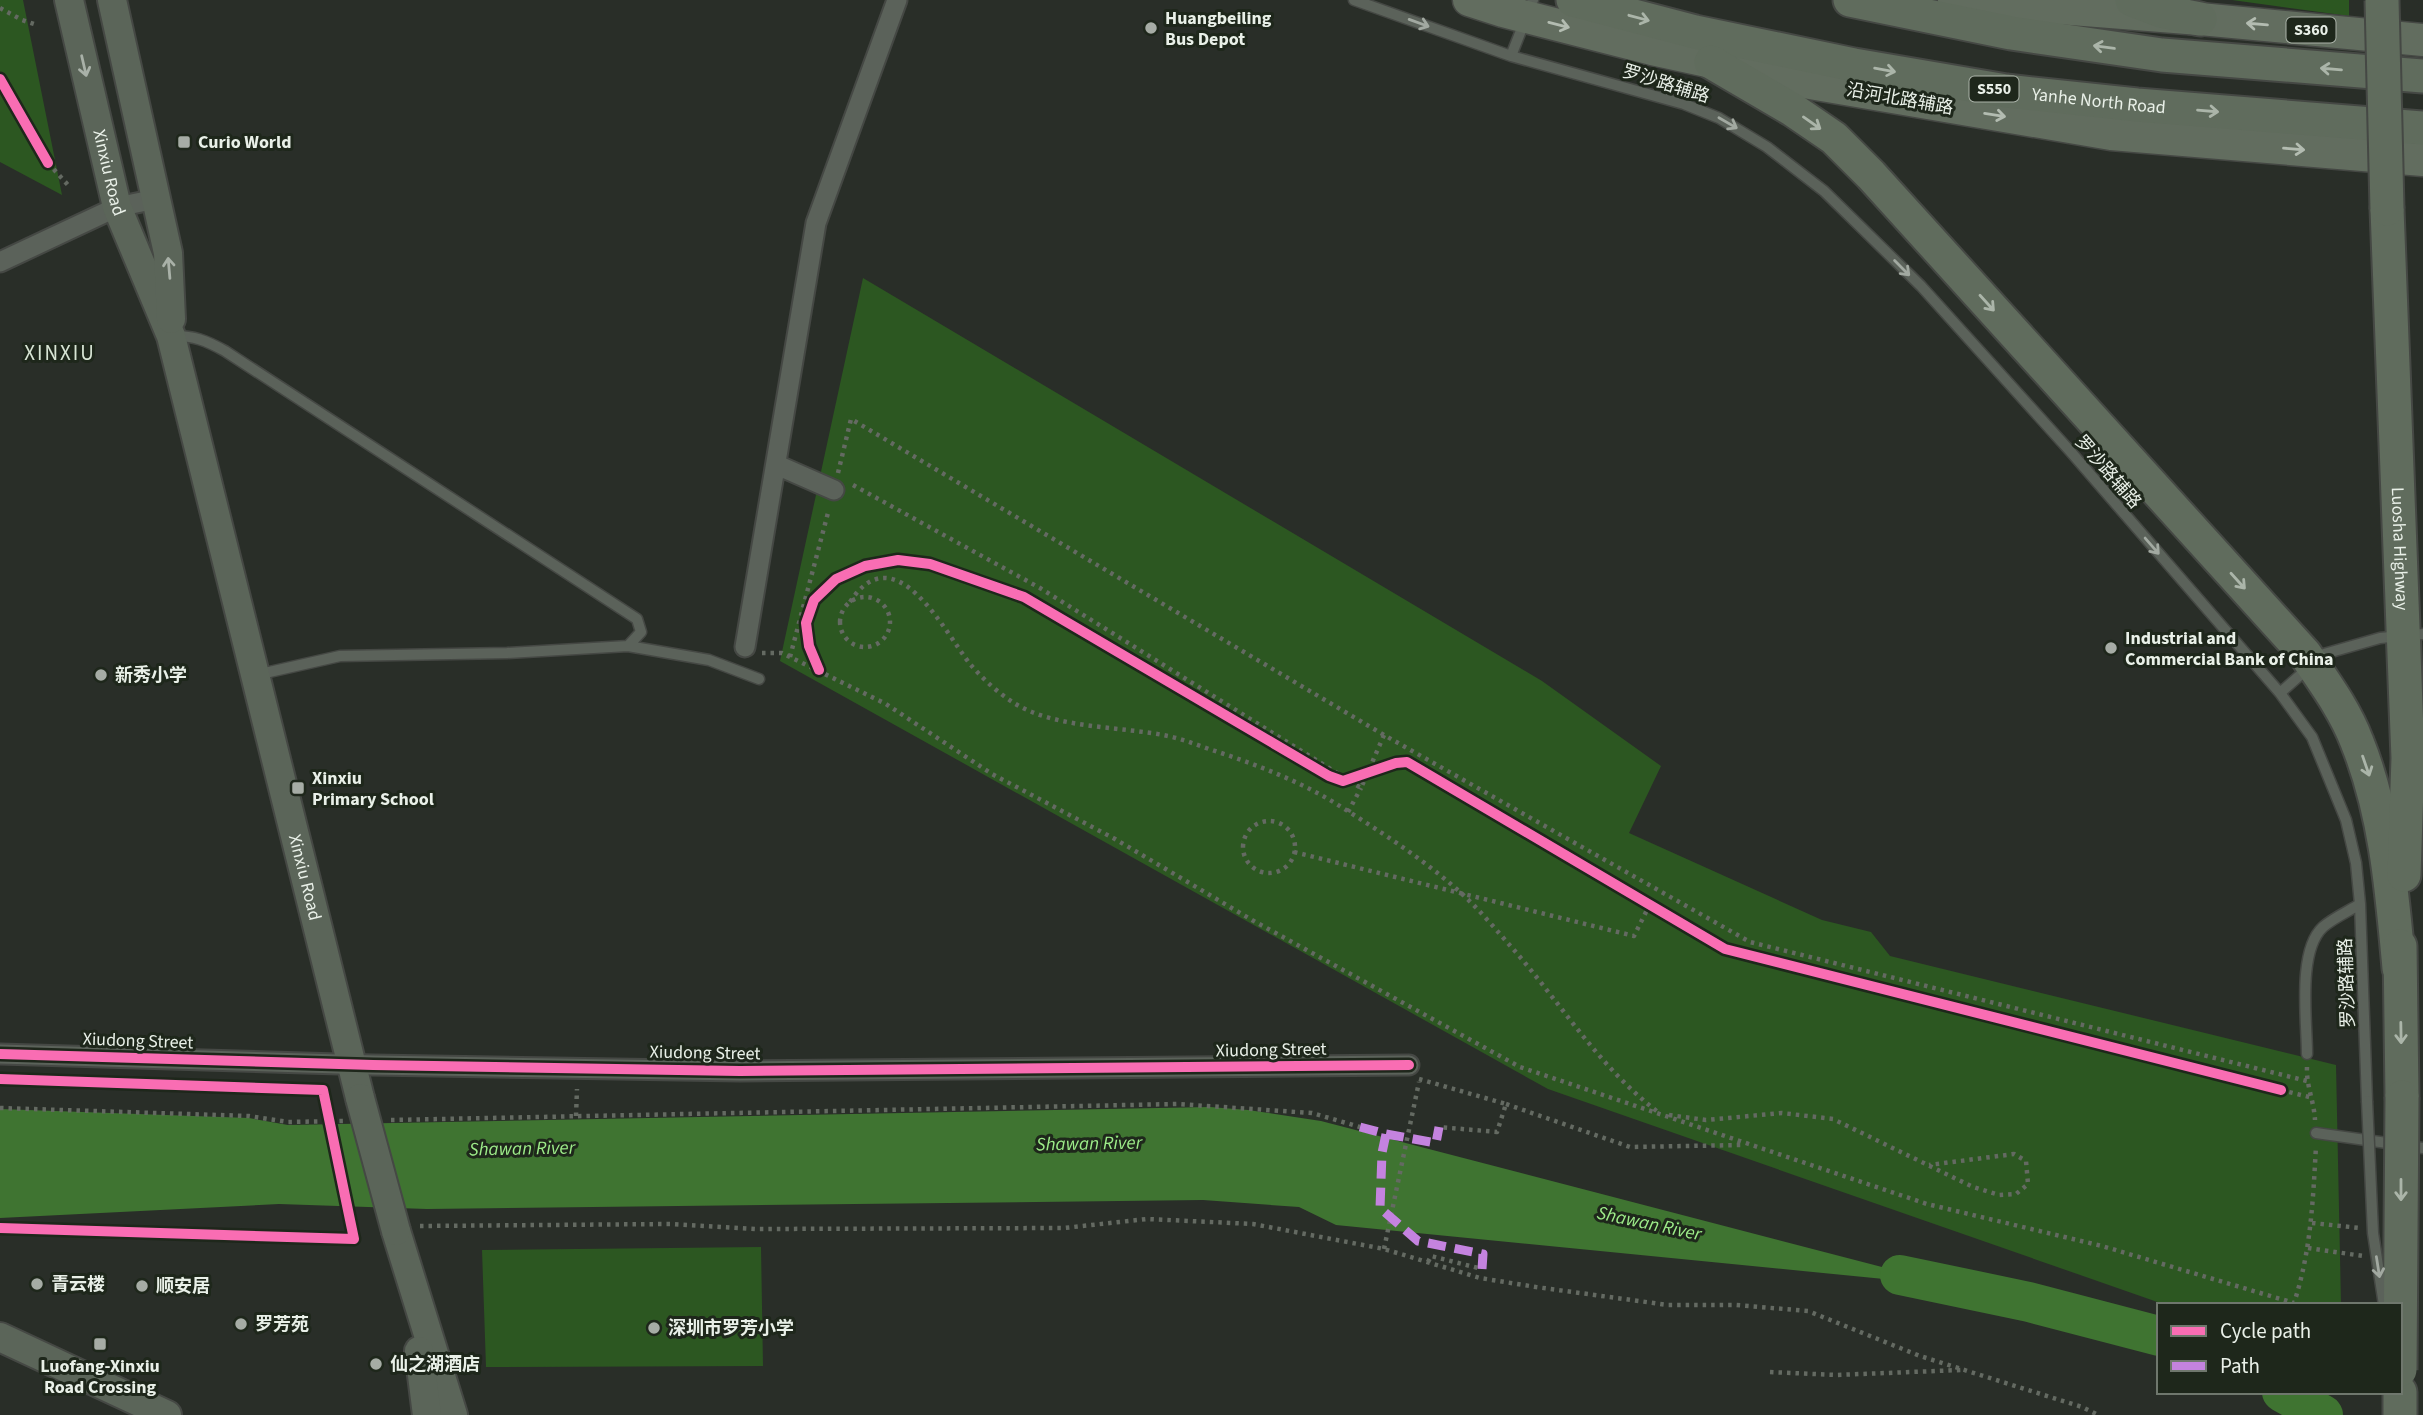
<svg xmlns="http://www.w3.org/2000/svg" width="2423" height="1415" viewBox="0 0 2423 1415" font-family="'Source Sans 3','Noto Sans SC',sans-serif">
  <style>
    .green { fill: #2c5721 }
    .water { fill: #3f7431 }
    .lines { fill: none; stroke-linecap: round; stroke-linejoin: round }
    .river { stroke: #3f7431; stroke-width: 40 }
    .service-casing { stroke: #454844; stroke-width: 13 }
    .minor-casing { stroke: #454844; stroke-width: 23 }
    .secondary-casing { stroke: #454844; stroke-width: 32 }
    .primary-casing { stroke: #454844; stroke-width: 35 }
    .trunk-casing { stroke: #454844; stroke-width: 37 }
    .path { stroke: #646a62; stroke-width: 4.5; stroke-dasharray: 3.5 5; stroke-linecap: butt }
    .service { stroke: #5b625a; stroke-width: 10 }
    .minor { stroke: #5b625a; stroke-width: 19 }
    .secondary { stroke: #5b6559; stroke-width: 28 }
    .primary { stroke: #626d5f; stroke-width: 32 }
    .trunk { stroke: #606c5d; stroke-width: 33 }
    .service-bridge-casing { stroke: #454844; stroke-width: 13; stroke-linecap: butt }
    .secondary-bridge-casing { stroke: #454844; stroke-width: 32; stroke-linecap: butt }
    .trunk-bridge-casing { stroke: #454844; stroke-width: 37; stroke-linecap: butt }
    .service-bridge { stroke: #5b625a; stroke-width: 10 }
    .secondary-bridge { stroke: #5b6559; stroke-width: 28 }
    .trunk-bridge { stroke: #606c5d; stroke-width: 33 }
    .quiet { stroke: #c483df; stroke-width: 9; stroke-dasharray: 18 9; stroke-linecap: butt }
    .cycleway-casing { stroke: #1e271b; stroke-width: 15 }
    .cycleway { stroke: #f96db3; stroke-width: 10 }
    .oneway { stroke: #abb5a9 }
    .oneway2 { stroke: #a2a9a1 }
    .oneway3 { stroke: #b3bcb1 }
    .oneway4 { stroke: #a9b1a8 }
    .poi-dot { fill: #a6aca5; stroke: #1e271b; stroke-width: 2.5 }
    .labels { text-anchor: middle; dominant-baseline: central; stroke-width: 6; stroke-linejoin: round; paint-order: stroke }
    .shield { fill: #1e271b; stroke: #acb4aa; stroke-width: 2 }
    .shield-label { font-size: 16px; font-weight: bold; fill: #e9f0e8 }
    .poi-label { font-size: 18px; font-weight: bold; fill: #e9f0e8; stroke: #1e271b; text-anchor: start }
    .street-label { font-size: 18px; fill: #e9f0e8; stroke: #1e271b }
    .water-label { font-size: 19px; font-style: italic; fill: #9dec89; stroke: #1e271b }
    .quarter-label { font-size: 21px; letter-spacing: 2px; fill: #d8e5d5; stroke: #1e271b }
  </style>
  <rect width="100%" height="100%" fill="#292e28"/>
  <path class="green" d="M0 0H23L62 195 0 162Z
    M2232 0H2349V16Z
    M863 278 1542 681 1661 766 1629 833 1822 920 1871 932 1890 956 2336 1065 2341 1305H2166L1548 1089 780 661Z
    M761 1247 763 1366 486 1367 482 1250Z"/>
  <path class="water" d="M1210 1107 1248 1110 1321 1121 1955 1286 1336 1225 1299 1207 1203 1200 427 1209 279 1204 0 1218V1109L249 1118 288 1125Z"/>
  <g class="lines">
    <path class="river" d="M1900 1275 2029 1302 2159 1336
      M2282 1392 2323 1415"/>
    <defs>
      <path id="service" d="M1354 0 1511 56 1684 104 1719 118 1767 147 1824 191 1921 286 2070 451 2280 693 2312 737 2346 820 2356 863 2360 904 2367 1101
        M1511 56 1533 0
        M172 336C193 335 207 341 225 351L637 619 641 632 628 646 507 653 340 656 256 675
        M628 646 709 660 759 679
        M2280 693 2324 654 2380 638 2423 634
        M2307 1054C2307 1021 2297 951 2323 927 2333 918 2349 911 2360 904
        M2316 1133 2423 1148"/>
      <path id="minor" d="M0 262 117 207 156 199
        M777 465 834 490
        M745 647 816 223 897 0
        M0 1054 373 1065 740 1071 1409 1065"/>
      <g id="secondary">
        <path id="s1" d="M69 0 117 207 171 336 360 1098"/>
        <path d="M112 0 168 253 171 319"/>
        <path d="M396 1231 453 1415"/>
        <path d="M0 1337 167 1415"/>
        <path d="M419 1351 427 1415"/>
      </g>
      <path id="primary" d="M1469 0 1503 11 1652 49 1804 82 2111 134 2423 160
        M1954 0 2200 19 2423 40"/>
      <g id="trunk">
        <path id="s2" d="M1573 0 1695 32 1854 65 2006 91 2137 105 2423 128"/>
        <path d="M1850 0 2011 33 2162 55 2423 76"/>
        <path d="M2132 0 2161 11 2200 19"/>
        <path d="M1711 62 1793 110 1834 138 1871 175 2305 654C2324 682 2345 710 2357 742 2386 814 2392 892 2399 968"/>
        <path id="s3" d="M2387 209 2408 758 2404 875"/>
        <path d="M2400 946 2402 1097"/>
        <path d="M2400 1392V1415"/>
      </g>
    </defs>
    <use href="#service" class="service-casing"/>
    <use href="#minor" class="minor-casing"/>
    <use href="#secondary" class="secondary-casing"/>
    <use href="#primary" class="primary-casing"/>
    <use href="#trunk" class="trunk-casing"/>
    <path class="path" d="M0 8 22 20 37 25
      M48 163 68 185
      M838 473 851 419 1384 735 1750 942 2307 1081
      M853 485 1040 588 1361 788 1384 735
      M840 622a25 25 0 1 1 50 0a25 25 0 1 1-50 0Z
      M850 602C895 533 944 631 970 664 982 678 998 693 1014 703 1056 729 1120 726 1168 736 1182 739 1195 744 1209 749 1252 763 1295 779 1335 803 1378 830 1422 858 1460 892 1479 909 1497 931 1514 950 1562 1005 1600 1068 1658 1112
      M762 653H782L886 704 992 774 1115 839 1252 920 1520 1067 1927 1204 2102 1246 2294 1303C2311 1251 2313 1200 2316 1146
      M790 657 829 509
      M1348 812 1361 788
      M1243 847a26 26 0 1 1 52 0a26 26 0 1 1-52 0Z
      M1294 852 1634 936 1650 904
      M2307 1067C2306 1085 2314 1101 2315 1120
      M1419 1079 1506 1104 1497 1132 1439 1127
      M2281 1090 2313 1098
      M1506 1104 1630 1147 1743 1145
      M0 1108 249 1116 288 1122 343 1121
      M1669 1115 1706 1120 1782 1113 1833 1119 1973 1187 1999 1195 2016 1194 2028 1184 2026 1161 2014 1154 1929 1165
      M576 1116 577 1089
      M391 1120 1177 1104 1312 1113 1360 1127
      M2312 1223 2360 1228
      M420 1226 671 1224 756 1229 1064 1228 1147 1219 1253 1224 1384 1249 1480 1278 1536 1287 1668 1305H1736L1808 1311 1920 1356 2082 1407 2098 1415
      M2308 1248 2363 1256
      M1384 1249 1419 1082
      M1428 1262 1431 1256 1482 1269
      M1770 1372 1836 1375 1961 1370"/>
    <use href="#service" class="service"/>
    <use href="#minor" class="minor"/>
    <use href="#secondary" class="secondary"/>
    <use href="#primary" class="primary"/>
    <use href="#trunk" class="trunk"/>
    <defs>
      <path id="service-bridge" d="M2367 1101 2373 1233 2384 1305"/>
      <path id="secondary-bridge" d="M360 1098 396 1231"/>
      <path id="trunk-bridge" d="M2382 0 2387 209
        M2400 1370 2402 1097"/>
    </defs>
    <use href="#service-bridge" class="service-bridge-casing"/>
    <use href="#secondary-bridge" class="secondary-bridge-casing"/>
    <use href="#trunk-bridge" class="trunk-bridge-casing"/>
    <use href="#service-bridge" class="service-bridge"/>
    <use href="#secondary-bridge" class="secondary-bridge"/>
    <use href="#trunk-bridge" class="trunk-bridge"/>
    <path class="quiet" d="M1360 1127 1386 1134 1382 1153 1380 1208 1418 1241 1483 1254 1482 1269
      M1386 1134 1436 1143 1439 1127"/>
    <defs>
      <path id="cycleway" d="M0 79 48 163
        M819 670 809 646 806 623 814 600 836 579 865 566 898 560 930 564 1024 597 1329 776 1343 781 1396 763 1407 762 1725 949 2281 1090
        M0 1054 373 1065 740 1071 1409 1065
        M0 1079 323 1090 354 1239 0 1228"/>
    </defs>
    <use href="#cycleway" class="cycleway-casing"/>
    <use href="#cycleway" class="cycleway"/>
  </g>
  <defs><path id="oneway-shaft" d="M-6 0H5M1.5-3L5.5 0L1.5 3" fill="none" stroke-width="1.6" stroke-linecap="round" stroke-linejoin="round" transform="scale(1.75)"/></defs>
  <g class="oneway">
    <use href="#oneway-shaft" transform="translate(1639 18) rotate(15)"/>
    <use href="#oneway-shaft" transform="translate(2104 47) rotate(-172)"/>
    <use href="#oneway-shaft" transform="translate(2331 69) rotate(-175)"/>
    <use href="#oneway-shaft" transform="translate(1885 70) rotate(10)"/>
    <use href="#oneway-shaft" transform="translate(2208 111) rotate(5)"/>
    <use href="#oneway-shaft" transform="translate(1812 123) rotate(35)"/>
    <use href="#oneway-shaft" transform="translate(1987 303) rotate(48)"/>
    <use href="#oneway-shaft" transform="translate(2238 581) rotate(48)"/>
    <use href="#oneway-shaft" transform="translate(2366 766) rotate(71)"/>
    <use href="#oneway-shaft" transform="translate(2401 1033) rotate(89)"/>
    <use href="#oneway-shaft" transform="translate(2401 1190) rotate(90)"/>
  </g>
  <g class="oneway2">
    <use href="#oneway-shaft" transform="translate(1419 23) rotate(20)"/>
    <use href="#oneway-shaft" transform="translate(1728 123) rotate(30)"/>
    <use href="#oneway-shaft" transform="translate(1902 268) rotate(45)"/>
    <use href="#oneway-shaft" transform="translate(2152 546) rotate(49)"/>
    <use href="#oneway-shaft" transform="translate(2378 1267) rotate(81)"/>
  </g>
  <g class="oneway3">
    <use href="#oneway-shaft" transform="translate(2257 24) rotate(-175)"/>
    <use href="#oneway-shaft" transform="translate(1559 25) rotate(14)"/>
    <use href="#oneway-shaft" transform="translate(1995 115) rotate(9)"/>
    <use href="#oneway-shaft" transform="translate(2294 149) rotate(5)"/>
  </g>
  <g class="oneway4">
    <use href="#oneway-shaft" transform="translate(84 66) rotate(77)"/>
    <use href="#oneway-shaft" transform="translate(169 268) rotate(-95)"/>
  </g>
  <g class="poi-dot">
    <circle cx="1151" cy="28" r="7"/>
    <rect x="177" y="135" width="14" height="14" rx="3.5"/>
    <circle cx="2111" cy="648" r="7"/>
    <circle cx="101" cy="675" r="7"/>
    <rect x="291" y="781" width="14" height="14" rx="3.5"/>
    <circle cx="37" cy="1284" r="7"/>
    <circle cx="142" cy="1286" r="7"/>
    <circle cx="241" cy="1324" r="7"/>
    <circle cx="654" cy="1328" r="7"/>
    <rect x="93" y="1337" width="14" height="14" rx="3.5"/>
    <circle cx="376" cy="1364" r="7"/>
  </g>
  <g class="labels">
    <g class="shield">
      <rect x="2286.5" y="17.5" width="49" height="25" rx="5"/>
      <rect x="1969.5" y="76.5" width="49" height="25" rx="5"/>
    </g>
    <g class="shield-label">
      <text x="2311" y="30">S360</text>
      <text x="1994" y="89">S550</text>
    </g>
    <g class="poi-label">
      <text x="1165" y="18">Huangbeiling<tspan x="1165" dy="21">Bus Depot</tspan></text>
      <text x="198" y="142">Curio World</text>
      <text x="2125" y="638">Industrial and<tspan x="2125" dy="21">Commercial Bank of China</tspan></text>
      <text x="115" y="675">新秀小学</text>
      <text x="312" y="778">Xinxiu<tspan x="312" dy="21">Primary School</tspan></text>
      <text x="51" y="1284">青云楼</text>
      <text x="156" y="1286">顺安居</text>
      <text x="255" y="1324">罗芳苑</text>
      <text x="668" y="1328">深圳市罗芳小学</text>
      <text x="390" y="1364">仙之湖酒店</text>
      <text x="100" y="1366" text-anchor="middle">Luofang-Xinxiu<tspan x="100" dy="21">Road Crossing</tspan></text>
    </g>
    <g class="street-label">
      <text transform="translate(1666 84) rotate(17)">罗沙路辅路</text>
      <text transform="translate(1900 99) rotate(10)">沿河北路辅路</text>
      <text stroke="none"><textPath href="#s2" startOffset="536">Yanhe North Road</textPath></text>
      <text stroke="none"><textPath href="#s1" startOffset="177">Xinxiu Road</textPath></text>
      <text transform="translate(2108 472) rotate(49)">罗沙路辅路</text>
      <text stroke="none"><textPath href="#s3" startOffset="340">Luosha Highway</textPath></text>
      <text stroke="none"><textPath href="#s1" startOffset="910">Xinxiu Road</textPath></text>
      <text transform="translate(2347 983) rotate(-92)">罗沙路辅路</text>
      <text transform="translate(138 1041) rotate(2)">Xiudong Street</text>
      <text transform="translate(1271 1050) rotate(-1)">Xiudong Street</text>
      <text transform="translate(705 1053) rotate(1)">Xiudong Street</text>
    </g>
    <g class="water-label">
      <text transform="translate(1089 1144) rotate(-1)">Shawan River</text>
      <text transform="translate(522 1149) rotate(-1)">Shawan River</text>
      <text transform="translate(1649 1224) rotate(12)">Shawan River</text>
    </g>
    <g class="quarter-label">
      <text x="60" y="353">XINXIU</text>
    </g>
  </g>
  <rect x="2157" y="1303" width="245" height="91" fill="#1e271b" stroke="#6f776d" stroke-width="2"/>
  <rect x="2171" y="1326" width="35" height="10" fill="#f96db3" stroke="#6f776d" stroke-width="2"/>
  <text x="2220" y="1338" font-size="21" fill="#e9f0e8">Cycle path</text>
  <rect x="2171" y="1361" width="35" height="10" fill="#c483df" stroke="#6f776d" stroke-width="2"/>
  <text x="2220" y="1373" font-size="21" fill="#e9f0e8">Path</text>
</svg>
